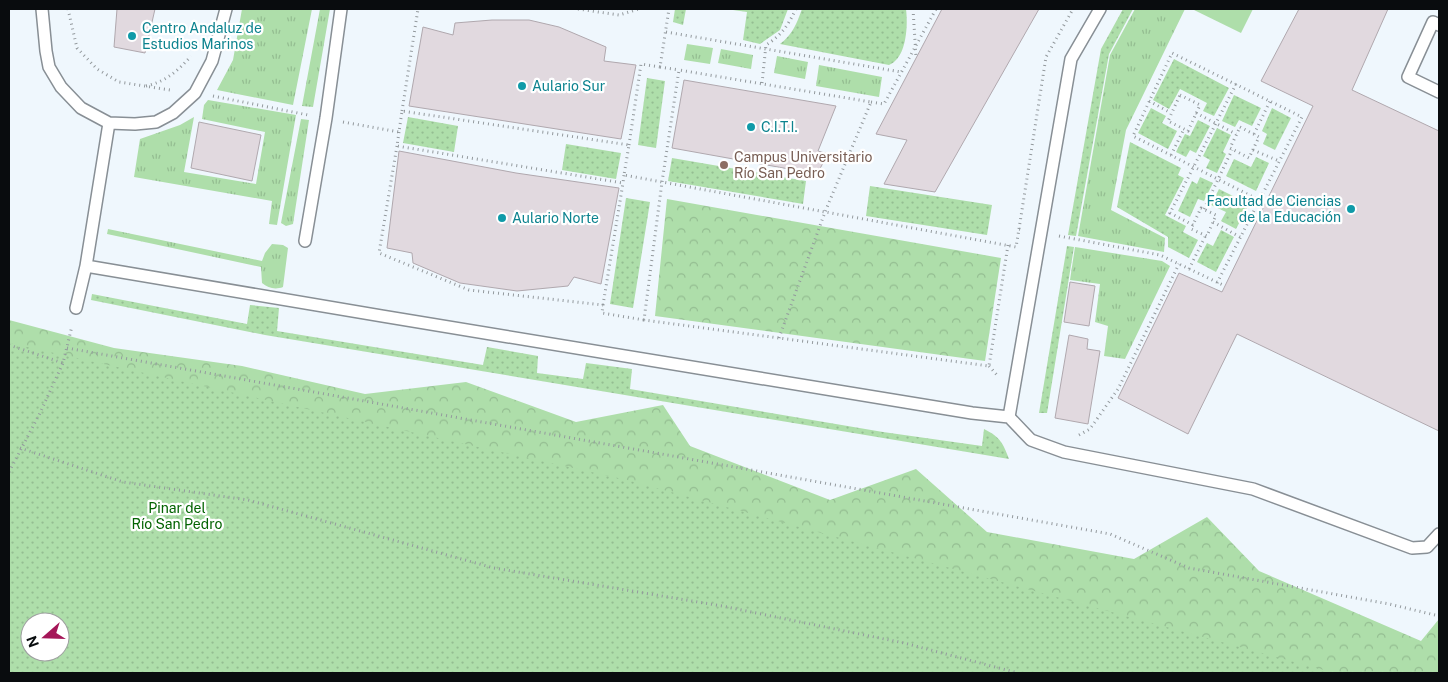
<svg xmlns="http://www.w3.org/2000/svg" width="1448" height="682" viewBox="0 0 1448 682" font-family="'Public Sans',sans-serif">
  <style>
    .grass { fill: url(#grass-tufts) }
    .forest { fill: url(#forest-crowns); fill-rule: evenodd }
    .park { fill: url(#park-dots); fill-rule: evenodd }
    .pitch { fill: #aedeaa }
    .building { fill: #e1d9df; stroke: #b0a8ae }
    .lines { fill: none; stroke-linecap: round; stroke-linejoin: round }
    .service-casing { stroke: #888f95; stroke-width: 14 }
    .path { stroke: #93999d; stroke-width: 3; stroke-dasharray: 1 4; stroke-linecap: butt }
    .service { stroke: #fff; stroke-width: 11 }
    .culture-dot { fill: #0f9aa8; stroke: #fff; stroke-width: 2 }
    .education-dot { fill: #8d6e63; stroke: #fff; stroke-width: 2 }
    .labels { text-anchor: middle; dominant-baseline: central; stroke-width: 4.5; stroke-linejoin: round; paint-order: stroke }
    .culture-label { font-size: 14px; fill: #0d838f; stroke: #fff; text-anchor: start }
    .education-label { font-size: 14px; fill: #785e54; stroke: #fff; text-anchor: start }
    .park-label { font-size: 14px; fill: #036302; stroke: #fff }
  </style>
  <defs>
    <pattern id="grass-tufts" width="24" height="20" patternUnits="userSpaceOnUse" patternTransform="scale(1.25)"><rect width="24" height="20" fill="#aedeaa"/><path d="M3 7l-1-3M5 7V3M7 7l1-3M15 17l-1-3M17 17v-4M19 17l1-3" fill="none" stroke="#94bd91"/></pattern>
    <pattern id="forest-crowns" width="20" height="18" patternUnits="userSpaceOnUse" patternTransform="scale(1.25)"><rect width="20" height="18" fill="#aedeaa"/><path d="M2 6a3 3 0 1 1 6 0M12 15a3 3 0 1 1 6 0" fill="none" stroke="#94bd91"/></pattern>
    <pattern id="park-dots" width="8" height="8" patternUnits="userSpaceOnUse" patternTransform="scale(1.25)"><rect width="8" height="8" fill="#aedeaa"/><path d="M2 2h.1M6 6h.1" fill="none" stroke="#94bd91" stroke-width="1.8" stroke-linecap="round"/></pattern>
  </defs>
  <rect width="100%" height="100%" fill="#eff7fd"/>
  <path class="grass" d="M242 9H312L293 105 217 90 233 60Z
    M320 9H330L313 107 302 106Z
    M1135 9H1185L1126 130 1111 210 1165 238 1164 252 1078 236 1110 55Z
    M687 44 713 48 710 64 684 60Z
    M721 49 753 55 751 69 718 63Z
    M777 56 808 62 805 79 774 73Z
    M819 65 882 77 879 97 816 86Z
    M208 100 296 115 277 225 269 224 272 201 134 177 140 139 180 125 194 117 184 172 256 184 265 132 202 119 204 105Z
    M301 119 309 120 293 224 286 226 281 223Z
    M108 229 262 261 265 253 272 244 283 245 288 248 283 287C275 290 268 288 262 283L261 267 107 234Z
    M1075 247 1162 261 1170 266 1125 359 1104 356 1108 326 1095 322 1100 284 1070 280Z"/>
  <path class="forest" d="M667 199 1001 258 985 361 655 316Z
    M9 320 114 348 242 366 365 394 466 382 576 422 663 405 690 446 830 500 916 469 987 532 1134 559 1207 517 1259 571 1421 641 1439 619V673H9ZM30 622H60V652H30Z"/>
  <path class="park" d="M675 9H686L683 25 673 22Z
    M726 9H788L780 30 760 44 743 40 747 12Z
    M802 9H906C908 25 907 58 889 65L780 44C793 34 797 23 802 9Z
    M1123 9H1133L1109 54 1076 236 1068 235 1101 49Z
    M1174 59 1229 88 1214 116 1203 111 1207 103 1180 89 1169 109 1153 100Z
    M647 78 665 81 656 148 638 145Z
    M1234 95 1261 108 1252 126 1239 120 1235 127 1222 121Z
    M1151 108 1166 116 1162 123 1177 131 1168 149 1138 133Z
    M1272 108 1291 118 1275 150 1263 144 1267 134 1262 131Z
    M408 117 458 126 454 152 403 143Z
    M1198 120 1210 126 1196 153 1190 150 1186 157 1176 152 1185 134 1190 136Z
    M1217 128 1231 135 1223 152 1226 154 1217 173 1206 168 1210 160 1203 156Z
    M1130 142 1181 168 1178 175 1184 178 1165 215 1186 226 1183 232 1198 240 1189 258 1168 247V237L1117 207Z
    M566 144 621 153 616 179 562 170Z
    M1256 157 1269 163 1256 191 1226 176 1234 159 1251 167Z
    M672 158 806 181 803 204 668 181Z
    M1200 177 1213 183 1204 201 1198 199 1190 217 1178 211 1192 181 1197 184Z
    M870 186 992 205 987 235 866 216Z
    M1219 189 1249 204 1236 229 1221 221 1226 212 1211 205Z
    M626 198 650 202 633 308 610 304Z
    M1221 230 1234 237 1216 272 1197 262 1207 243 1213 246Z
    M1067 246 1074 247 1047 413H1039Z
    M92 294 247 324 250 305 279 308 277 331 483 365 487 347 538 356 537 373 583 379 586 363 632 369 630 389 883 432 982 446 984 429C1000 437 1003 443 1009 459L265 335 91 300Z
    M9 343 627 480 1335 673H9ZM30 622H60V652H30Z"/>
  <path class="pitch" d="M1192 9H1253L1241 33Z"/>
  <path class="building" d="M117 9H155L145 53 114 47Z
    M942 9H1039L935 192 884 184 907 140 876 134Z
    M1299 9H1388L1352 90 1439 131V431L1237 334 1188 434 1118 398 1179 273 1222 292 1313 106 1261 81Z
    M492 20H529L559 27 606 47 604 61 636 65 621 139 409 106 423 27 453 35 455 23Z
    M684 80 836 106 818 151 828 154 817 174 672 148Z
    M199 122 261 135 252 181 191 168Z
    M399 151 516 173 619 188 601 284 574 277 568 286 517 291 460 283 413 263 412 253 387 248Z
    M1070 282 1095 286 1089 326 1064 322Z
    M1069 335 1088 339 1087 349 1100 351 1088 424 1055 418Z"/>
  <g class="lines">
    <defs>
      <path id="service" d="M42 9 46 51 49 67 61 87 81 108 109 123 135 124 156 122 173 113 195 93 212 61 226 9
        M1439 25 1433 22 1408 77 1439 92
        M305 241 326 118 341 9
        M86 266C381 317 677 364 972 413L1009 417 1031 440 1064 452 1253 489 1412 548 1427 547 1439 534
        M76 308 86 266 109 123
        M1009 417 1071 59 1100 9"/>
    </defs>
    <use href="#service" class="service-casing"/>
    <path class="path" d="M68 9 77 48 97 69 119 82 170 90
      M578 9 619 15 639 9
      M913 9 916 57
      M666 32 901 72
      M660 67 679 70
      M762 83 766 45C782 35 788 25 796 9
      M146 86C165 82 178 71 191 56
      M1180 95 1200 105 1188 131 1168 121Z
      M213 96 308 115
      M1149 101 1171 113
      M871 102 884 104 936 9
      M402 111 418 9
      M1196 113 1236 134
      M343 122 399 132 402 111 629 145 624 175 1016 247 1019 229 1024 230
      M1240 127 1259 137 1249 158 1230 148Z
      M399 132 397 146 623 183 624 175
      M1254 134 1270 101
      M629 145 641 64 660 67 669 9
      M397 146 379 253 469 290 603 305 602 313 644 320
      M1253 150 1279 161
      M1171 155 1184 129
      M1201 208 1216 215 1207 236 1191 229Z
      M1204 209 1232 150
      M1213 222 1240 237
      M1193 225 1170 213 1236 84
      M1019 229 1046 57 1073 9
      M1059 236 1160 255 1225 286
      M1189 269 1206 235
      M1217 283 1302 117 1172 53 1133 136 1259 200
      M603 305 623 183
      M779 338 825 212 871 102 679 70 662 182 644 320 989 366 1008 245
      M9 345 63 363
      M67 348 1110 534 1189 568 1389 604 1439 616
      M989 366 997 375
      M1079 435 1090 429 1118 389 1179 264
      M20 448 123 482 248 500 494 568 722 606 904 643 1018 673
      M9 472 40 413 63 363 72 326"/>
    <use href="#service" class="service"/>
  </g>
  <g class="culture-dot">
    <circle cx="132" cy="36" r="5"/>
    <circle cx="522" cy="86" r="5"/>
    <circle cx="751" cy="127" r="5"/>
    <circle cx="1351" cy="209" r="5"/>
    <circle cx="502" cy="218" r="5"/>
  </g>
  <circle class="education-dot" cx="724" cy="165" r="5"/>
  <g class="labels">
    <g class="culture-label">
      <text x="142" y="28">Centro Andaluz de<tspan x="142" dy="16">Estudios Marinos</tspan></text>
      <text x="532" y="86">Aulario Sur</text>
      <text x="761" y="127">C.I.T.I.</text>
      <text x="1341" y="201" text-anchor="end">Facultad de Ciencias<tspan x="1341" dy="16">de la Educación</tspan></text>
      <text x="512" y="218">Aulario Norte</text>
    </g>
    <g class="education-label">
      <text x="734" y="157">Campus Universitario<tspan x="734" dy="16">Río San Pedro</tspan></text>
    </g>
    <g class="park-label">
      <text x="177" y="508">Pinar del<tspan x="177" dy="16">Río San Pedro</tspan></text>
    </g>
  </g>
  <rect width="1448" height="682" fill="none" stroke="#090c0e" stroke-width="20"/>
  <g transform="translate(45 637) rotate(250)"><circle r="24" fill="#ffffff" stroke="#9d9e9f"/>
  <path d="M0-4L9 19L0 12L-9 19Z" fill="#a51658"/>
  <text y="-8" font-size="14" font-weight="bold" text-anchor="middle" fill="#090c0e">N</text>
  </g>
</svg>
